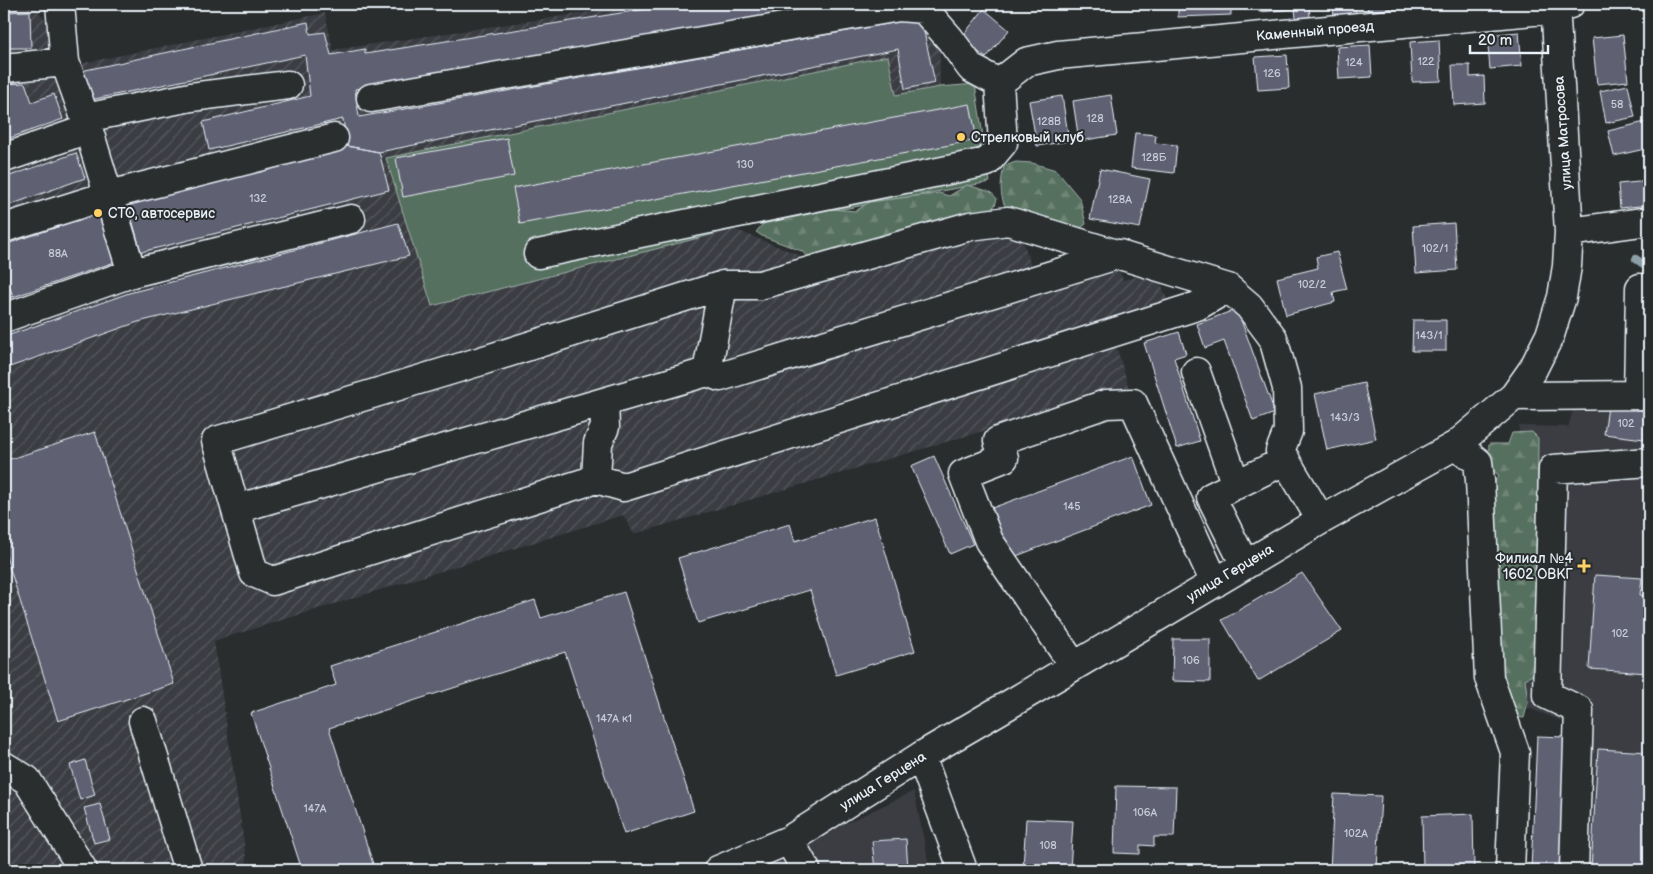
<svg xmlns="http://www.w3.org/2000/svg" width="1653" height="874" viewBox="0 0 1653 874" font-family="'Balsamiq Sans',sans-serif">
  <style>
    .built { fill: #3a3d43 }
    .industrial { fill: url(#industrial-furrows) }
    .grass { fill: #57705e; stroke: #a0b0ab }
    .forest { fill: url(#forest-firs); stroke: #a0b0ab }
    .lines { fill: none; stroke-linecap: round; stroke-linejoin: round }
    .stream { stroke: #8da0a9; stroke-width: 8 }
    .building { fill: #606173; stroke: #e8f1f8 }
    .minor-casing { stroke: #e8f1f8; stroke-width: 31 }
    .minor { stroke: #2a2d2e; stroke-width: 28 }
    .poi-dot { fill: #ffd166; stroke: #2a2d2e; stroke-width: 2 }
    .labels { text-anchor: middle; dominant-baseline: central; stroke-width: 4; stroke-linejoin: round; paint-order: stroke }
    .number-label { font-size: 11px; fill: #c6cdd7 }
    .street-label { font-size: 14px; fill: #e8f1f8; stroke: #2a2d2e }
    .poi-label { font-size: 14px; fill: #e8f1f8; stroke: #2a2d2e; text-anchor: start }
  </style>
  <defs>
    <pattern id="industrial-furrows" width="10" height="10" patternUnits="userSpaceOnUse" patternTransform="scale(1.25)"><rect width="10" height="10" fill="#3a3d43"/><path d="M-1 1l2-2M0 10L10 0M9 11l2-2" fill="none" stroke="#565a5f"/></pattern>
    <pattern id="forest-firs" width="22" height="20" patternUnits="userSpaceOnUse" patternTransform="scale(1.25)"><rect width="22" height="20" fill="#57705e"/><path d="M5 1l3.5 6h-7zM16 11l3.5 6h-7z" fill="#6f8576"/></pattern>
  </defs>
  <rect width="100%" height="100%" fill="#2a2d2e"/>
  <filter id="ink" filterUnits="userSpaceOnUse"><feTurbulence type="fractalNoise" baseFrequency=".02" numOctaves="2"/><feDisplacementMap in="SourceGraphic" scale="10" xChannelSelector="R" yChannelSelector="G"/><feConvolveMatrix kernelMatrix="1 2 1 2 8 2 1 2 1" color-interpolation-filters="sRGB"/></filter>
  <g filter="url(#ink)">
    <path class="built" d="M1608 407 1649 410V870H1531L1537 736H1565L1564 722 1519 704V426L1568 427 1573 410Z
      M914 791 928 860 927 870H747Z"/>
    <path class="industrial" d="M4 4H33L79 64 325 13 333 50 645 4H939L940 87 896 95 888 56 386 158 432 305 734 229 799 255 807 282 982 231 1019 230 1038 286 1117 265 1123 280 1157 272 1169 305 1110 326 1129 388 634 534 623 515 214 641 248 870H4Z"/>
    <path class="grass" d="M888 56 896 95 940 87 975 84 990 182 734 229 432 306 386 158Z"/>
    <path class="forest" d="M1016 162 1032 163 1056 170 1080 199 1086 224 1081 228 1009 214C999 197 1000 185 1004 166Z
      M967 185 991 192 997 199 995 205 987 216 811 262 802 251 762 236 756 232 763 224 831 209 856 211 869 202 939 193 949 196Z
      M1532 432 1538 438 1536 673 1525 679 1528 702 1524 718 1515 717 1500 680 1491 486 1499 476 1488 464 1489 444H1508L1512 433Z"/>
    <g class="lines">
      <path class="stream" d="M1636 259 1649 268"/>
    </g>
    <path class="building" d="M677 4H860L355 89 359 117 921 18 935 83 905 89 898 49 379 152 347 146 343 119 209 150 203 122 310 96 305 55 90 100 81 71 308 22 310 34 325 32 331 55 365 49V54Z
      M1178 4H1231V15L1178 17Z
      M1259 4H1309L1310 17 1296 18 1295 9 1259 12Z
      M1333 4H1355L1356 14 1334 17Z
      M1367 4H1390L1391 9 1368 12Z
      M984 9 1009 30 986 58 961 38Z
      M30 11 31 48H4V12Z
      M1519 32 1522 66 1490 69 1487 35Z
      M1623 35 1628 81 1597 84 1592 38Z
      M1439 40 1441 81 1412 82 1410 42Z
      M1370 45 1372 77 1339 79 1337 47Z
      M1287 55 1289 88 1258 90 1255 57Z
      M1452 65H1470V77L1484 76 1485 103 1454 105Z
      M25 83 32 102 54 94 63 119 4 140V111H5L4 84Z
      M1628 85 1635 117 1606 123 1600 91Z
      M1111 95 1117 135 1079 141 1073 101Z
      M1062 96 1069 141 1037 146 1029 101Z
      M970 104 977 140 520 224 513 188Z
      M1649 121V148L1614 156 1608 131Z
      M1135 133 1156 135 1155 143 1177 145 1174 173 1131 168Z
      M507 138 514 176 403 197 396 158Z
      M347 146 379 152 389 190 141 252 128 205Z
      M76 153 85 178 4 207V178Z
      M1100 169 1150 179 1140 228 1090 219Z
      M1649 181V205L1620 208 1618 184Z
      M98 213 115 262 13 297 4 270V245Z
      M398 223 409 256 138 322 4 369V337L129 293Z
      M1454 223 1457 270 1416 273 1413 226Z
      M1337 252 1347 289 1333 292 1335 302 1286 315 1277 278 1318 268 1316 257Z
      M4 270 13 297 4 300Z
      M1237 309 1275 413 1253 421 1224 341 1205 348 1197 324Z
      M1413 320H1446V351H1412Z
      M1179 332 1186 354 1174 358 1200 441 1177 448 1144 343Z
      M1364 383 1376 439 1327 450 1315 394Z
      M1608 407 1647 411 1644 439 1604 434Z
      M95 432 174 684 58 721 4 550V461Z
      M934 456 973 544 950 554 911 466Z
      M1133 456 1151 505 1011 558 992 508Z
      M875 517 915 651 836 675 810 590 698 623 678 558 790 524 795 541Z
      M1302 573 1342 631 1258 681 1222 620Z
      M1595 575 1642 578 1640 595 1649 596V673L1589 669Z
      M624 592 694 811 624 834 565 652 329 728 375 870H302L251 713 336 685 330 666 535 600 541 618Z
      M1173 639H1210V682L1172 681Z
      M1537 736 1565 737 1559 870H1531Z
      M1598 749 1649 752V870H1591Z
      M85 760 95 795 80 800 70 765Z
      M1116 786 1176 787 1174 837H1154V846L1140 845V854L1114 853Z
      M1334 794 1381 796 1377 870H1330Z
      M100 804 110 839 94 843 84 808Z
      M1473 814 1474 870H1423L1422 816Z
      M1026 819 1073 821 1070 870 1023 868Z
      M906 839 908 870H875L872 841Z"/>
    <g class="lines">
      <defs>
        <path id="minor" d="M60 4 65 62 85 118 132 273
          M1555 4 1569 232
          M4 68 65 62
          M371 98 899 7 924 9 950 39 971 68 999 83
          M85 118 191 97 288 85
          M4 158 88 129
          M4 228 109 195 334 138
          M538 254 987 162 1003 143 999 83 1026 62 1058 55 1555 9 1570 4
          M1228 288 1197 306 624 487 596 479 273 581 254 573 216 441 478 362 723 285H760L970 226 1008 221 1228 288 1249 306 1273 338 1287 388 1288 431 1280 451 1321 520
          M4 318 132 273 351 219
          M707 372 720 377 1120 254
          M1196 372 1236 485
          M1638 395 1640 288
          M1514 396 1649 395
          M1456 445 1478 462 1480 480 1489 678 1515 752 1510 870
          M596 479 598 443 605 427 604 402 707 372 723 285
          M236 509 604 402
          M1245 565 1211 497 1286 460
          M1074 666 989 541 963 474 1004 458 998 441 1106 404 1133 403 1215 583
          M143 721 188 870
          M921 756 963 870
          M4 766 27 780 83 870
          M789 840 806 870
          M718 870 789 840 921 756 1010 704 1321 520 1456 445 1514 396 1533 369 1550 335 1562 297 1567 266 1569 232 1649 221
          M1574 870 1579 710 1547 695 1553 469 1649 462"/>
      </defs>
      <use href="#minor" class="minor-casing"/>
      <use href="#minor" class="minor"/>
    </g>
  </g>
  <g class="poi-dot">
    <circle cx="961" cy="137" r="5"/>
    <circle cx="98" cy="213" r="5"/>
    <path d="M1581.5 558.5h5v5h5v5h-5v5h-5v-5h-5v-5h5z"/>
  </g>
  <g class="labels">
    <g class="number-label">
      <text x="1426" y="61">122</text>
      <text x="1354" y="62">124</text>
      <text x="1272" y="73">126</text>
      <text x="1617" y="104">58</text>
      <text x="1095" y="118">128</text>
      <text x="1049" y="121">128В</text>
      <text x="1154" y="157">128Б</text>
      <text x="745" y="164">130</text>
      <text x="258" y="198">132</text>
      <text x="1120" y="199">128А</text>
      <text x="1435" y="248">102/1</text>
      <text x="58" y="253">88А</text>
      <text x="1312" y="284">102/2</text>
      <text x="1429" y="335">143/1</text>
      <text x="1345" y="417">143/3</text>
      <text x="1626" y="423">102</text>
      <text x="1072" y="506">145</text>
      <text x="1620" y="633">102</text>
      <text x="1191" y="660">106</text>
      <text x="614" y="718">147А к1</text>
      <text x="315" y="808">147А</text>
      <text x="1145" y="812">106А</text>
      <text x="1356" y="833">102А</text>
      <text x="1048" y="845">108</text>
    </g>
    <g class="street-label">
      <text transform="translate(1315 31) rotate(-5)">Каменный проезд</text>
      <text transform="translate(1563 133) rotate(-94)">улица Матросова</text>
      <text transform="translate(1230 573) rotate(-31)">улица Герцена</text>
      <text transform="translate(883 781) rotate(-32)">улица Герцена</text>
    </g>
    <g class="poi-label">
      <text x="971" y="137">Стрелковый клуб</text>
      <text x="108" y="213">СТО, автосервис</text>
      <text x="1573" y="558" text-anchor="end">Филиал №4<tspan x="1573" dy="16">1602 ОВКГ</tspan></text>
    </g>
  </g>
  <rect width="1653" height="874" fill="none" stroke="#2a2d2e" stroke-width="20"/>
  <rect x="10" y="10" width="1633" height="854" fill="none" stroke="#e8f1f8" stroke-width="2" filter="url(#ink)"/>
  <path d="M1470 45v8h78v-8" fill="none" stroke="#e8f1f8" stroke-width="2.5"/>
  <text x="1478" y="45" font-size="15" fill="#e8f1f8" stroke="#2a2d2e" stroke-width="4" paint-order="stroke">20 m</text>
</svg>
